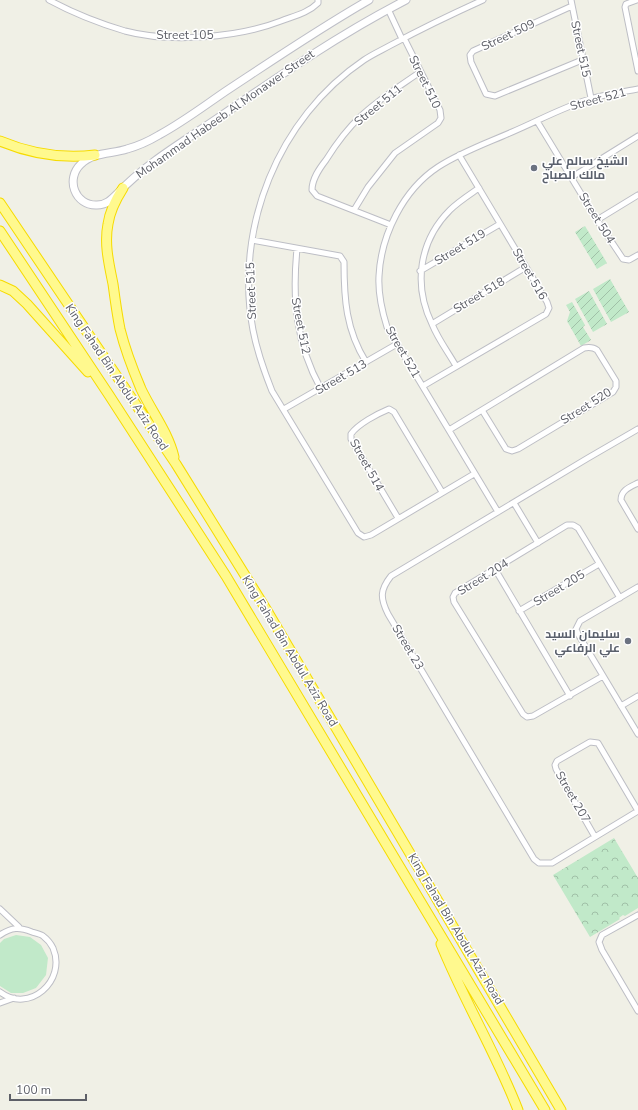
<svg xmlns="http://www.w3.org/2000/svg" width="638" height="1110" viewBox="0 0 638 1110" font-family="'Nunito Sans',Cairo,sans-serif">
  <style>
    .grass { fill: #c1e9c9 }
    .park { fill: url(#park-crowns) }
    .garden { fill: url(#garden-furrows) }
    .lines { fill: none; stroke-linecap: round; stroke-linejoin: round }
    .minor-casing { stroke: #bdbec5; stroke-width: 7 }
    .secondary-casing { stroke: #bebfc7; stroke-width: 9 }
    .motorway-casing { stroke: #f6db00; stroke-width: 11 }
    .minor { stroke: #fff; stroke-width: 5 }
    .secondary { stroke: #fff; stroke-width: 7 }
    .motorway { stroke: #fff98e; stroke-width: 9 }
    .worship-dot { fill: #6b7280; stroke: #fff; stroke-width: 1.5 }
    .labels { text-anchor: middle; dominant-baseline: central; stroke-width: 3; stroke-linejoin: round; paint-order: stroke }
    .street-label { font-size: 12px; fill: #5d5f67; stroke: #fff }
    .worship-label { font-size: 12px; font-weight: bold; fill: #5b616d; stroke: #fff; text-anchor: start }
  </style>
  <defs>
    <pattern id="park-crowns" width="20" height="18" patternUnits="userSpaceOnUse"><rect width="20" height="18" fill="#c1e9c9"/><path d="M2 6a3 3 0 1 1 6 0M12 15a3 3 0 1 1 6 0" fill="none" stroke="#a0c0a7"/></pattern>
    <pattern id="garden-furrows" width="10" height="10" patternUnits="userSpaceOnUse"><rect width="10" height="10" fill="#c1e9c9"/><path d="M-1 1l2-2M0 10L10 0M9 11l2-2" fill="none" stroke="#a0c0a7"/></pattern>
  </defs>
  <rect width="100%" height="100%" fill="#f0f0e6"/>
  <path class="grass" d="M16 935 30 937 41 945 48 958 46 975 36 988 23 993H11L0 986V943L4 939Z"/>
  <path class="park" d="M614 838 638 878V908L625 916 623 915 619 918 620 919 590 937 553 875Z"/>
  <path class="garden" d="M585 226 607 263 597 269 575 232Z
    M610 279 629 312 611 322 593 289Z
    M589 291 607 324 593 332 575 299Z
    M572 302 585 325 583 327 591 340 581 346 567 321 570 312 566 305Z"/>
  <g class="lines">
    <defs>
      <path id="minor" d="M49 0C73 13 98 23 125 31 170 43 237 38 281 21 294 16 308 13 318 3V0
        M571 0 591 98
        M637 0 626 4 625 7 638 71
        M572 6 473 51 470 55 471 62 486 94 495 96 582 60
        M388 9 402 39
        M537 121 597 220 623 259 629 260 638 255
        M572 177 638 136
        M354 210 368 187 395 153 438 123 441 118 440 110 404 38
        M597 220 638 195
        M391 225 317 196 312 190C312 179 319 169 326 160 336 144 347 129 361 116 379 99 400 86 420 72
        M252 240 340 256 344 262C344 299 346 330 366 362
        M297 249C292 299 296 344 321 389
        M420 271 500 224
        M432 324 526 267
        M456 366C448 352 438 339 432 324 413 285 419 241 450 210 458 202 469 195 479 188
        M423 386 546 314 549 308 547 302 459 155
        M284 409 397 344
        M638 429 588 458 391 576C380 590 380 598 388 614L534 859 539 863H552L638 811
        M449 430 482 410 506 449 512 451 518 449 613 392 616 387V381L597 350C593 347 589 347 584 348L482 410
        M474 474 371 535 364 537 358 533 272 391C264 371 257 351 253 330 234 228 278 118 364 60 373 54 382 50 391 45 421 29 452 14 483 0
        M638 483C630 487 621 490 621 500L638 529
        M514 503 538 543
        M498 512 387 327C382 311 378 293 379 276 381 235 403 190 438 167 461 152 487 143 512 132 538 121 563 107 590 99 606 94 622 92 638 89
        M398 518 351 439V434C358 424 377 414 389 409L394 412 442 492
        M495 569 570 696
        M638 587 580 621 576 629 578 634 638 734
        M519 611 599 564
        M603 676 533 716 527 717 523 714 454 602 453 597 455 593 567 525H573L578 528 620 598
        M621 706 638 696
        M595 837 556 769 555 765 557 761 590 742 598 743 638 811
        M0 909 19 927
        M638 915 602 935 599 942 602 950 638 1011
        M0 935C12 927 19 927 32 932 35 933 41 934 43 936 47 939 51 944 53 948 67 981 29 1014 0 992
        M0 1003 14 998"/>
      <path id="secondary" d="M369 0C320 28 273 60 226 91 204 106 183 122 159 135 149 141 138 146 127 149 112 154 93 152 81 164 65 179 75 206 97 205 106 205 111 200 117 194 146 163 183 142 218 118 279 76 340 34 406 0"/>
      <path id="motorway" d="M0 141C31 154 62 159 95 155
        M123 188C116 199 110 210 108 224 104 244 109 264 113 284 115 299 117 314 120 329 125 349 133 370 141 389 152 412 168 432 174 457
        M0 203 176 464 269 614 561 1110
        M0 231 109 395 226 576 545 1110
        M0 285 13 291 27 304 88 372
        M441 944C464 1001 496 1053 518 1110"/>
    </defs>
    <use href="#minor" class="minor-casing"/>
    <use href="#secondary" class="secondary-casing"/>
    <use href="#motorway" class="motorway-casing"/>
    <use href="#minor" class="minor"/>
    <use href="#secondary" class="secondary"/>
    <use href="#motorway" class="motorway"/>
  </g>
  <g class="worship-dot">
    <circle cx="534" cy="168" r="4"/>
    <circle cx="628" cy="641" r="4"/>
  </g>
  <g class="labels">
    <g class="street-label">
      <text x="185" y="35">Street 105</text>
      <text transform="translate(508 35) rotate(-25)">Street 509</text>
      <text transform="translate(581 49) rotate(78)">Street 515</text>
      <text transform="translate(425 82) rotate(64)">Street 510</text>
      <text transform="translate(598 99) rotate(-15)">Street 521</text>
      <text transform="translate(378 105) rotate(-39)">Street 511</text>
      <text transform="translate(225 114) rotate(-35)">Mohammad Habeeb Al Monawer Street</text>
      <text transform="translate(597 218) rotate(58)">Street 504</text>
      <text transform="translate(460 247) rotate(-31)">Street 519</text>
      <text transform="translate(530 274) rotate(60)">Street 516</text>
      <text transform="translate(251 291) rotate(-92)">Street 515</text>
      <text transform="translate(479 295) rotate(-31)">Street 518</text>
      <text transform="translate(301 326) rotate(79)">Street 512</text>
      <text transform="translate(403 352) rotate(60)">Street 521</text>
      <text transform="translate(117 377) rotate(56)">King Fahad Bin Abdul Aziz Road</text>
      <text transform="translate(341 377) rotate(-30)">Street 513</text>
      <text transform="translate(586 406) rotate(-32)">Street 520</text>
      <text transform="translate(367 465) rotate(61)">Street 514</text>
      <text transform="translate(483 577) rotate(-32)">Street 204</text>
      <text transform="translate(559 588) rotate(-31)">Street 205</text>
      <text transform="translate(408 647) rotate(59)">Street 23</text>
      <text transform="translate(290 651) rotate(59)">King Fahad Bin Abdul Aziz Road</text>
      <text transform="translate(573 797) rotate(60)">Street 207</text>
      <text transform="translate(456 929) rotate(59)">King Fahad Bin Abdul Aziz Road</text>
    </g>
    <g class="worship-label">
      <text x="542" y="161">الشيخ سالم علي<tspan x="542" dy="14">مالك الصباح</tspan></text>
      <text x="620" y="634" text-anchor="end">سليمان السيد<tspan x="620" dy="14">علي الرفاعي</tspan></text>
    </g>
  </g>
  <path d="M10 1094v6h76v-6" fill="none" stroke="#5d5f67" stroke-width="2"/>
  <text x="16" y="1094" font-size="12" fill="#5d5f67" stroke="#ffffff" stroke-width="3" paint-order="stroke">100 m</text>
</svg>
